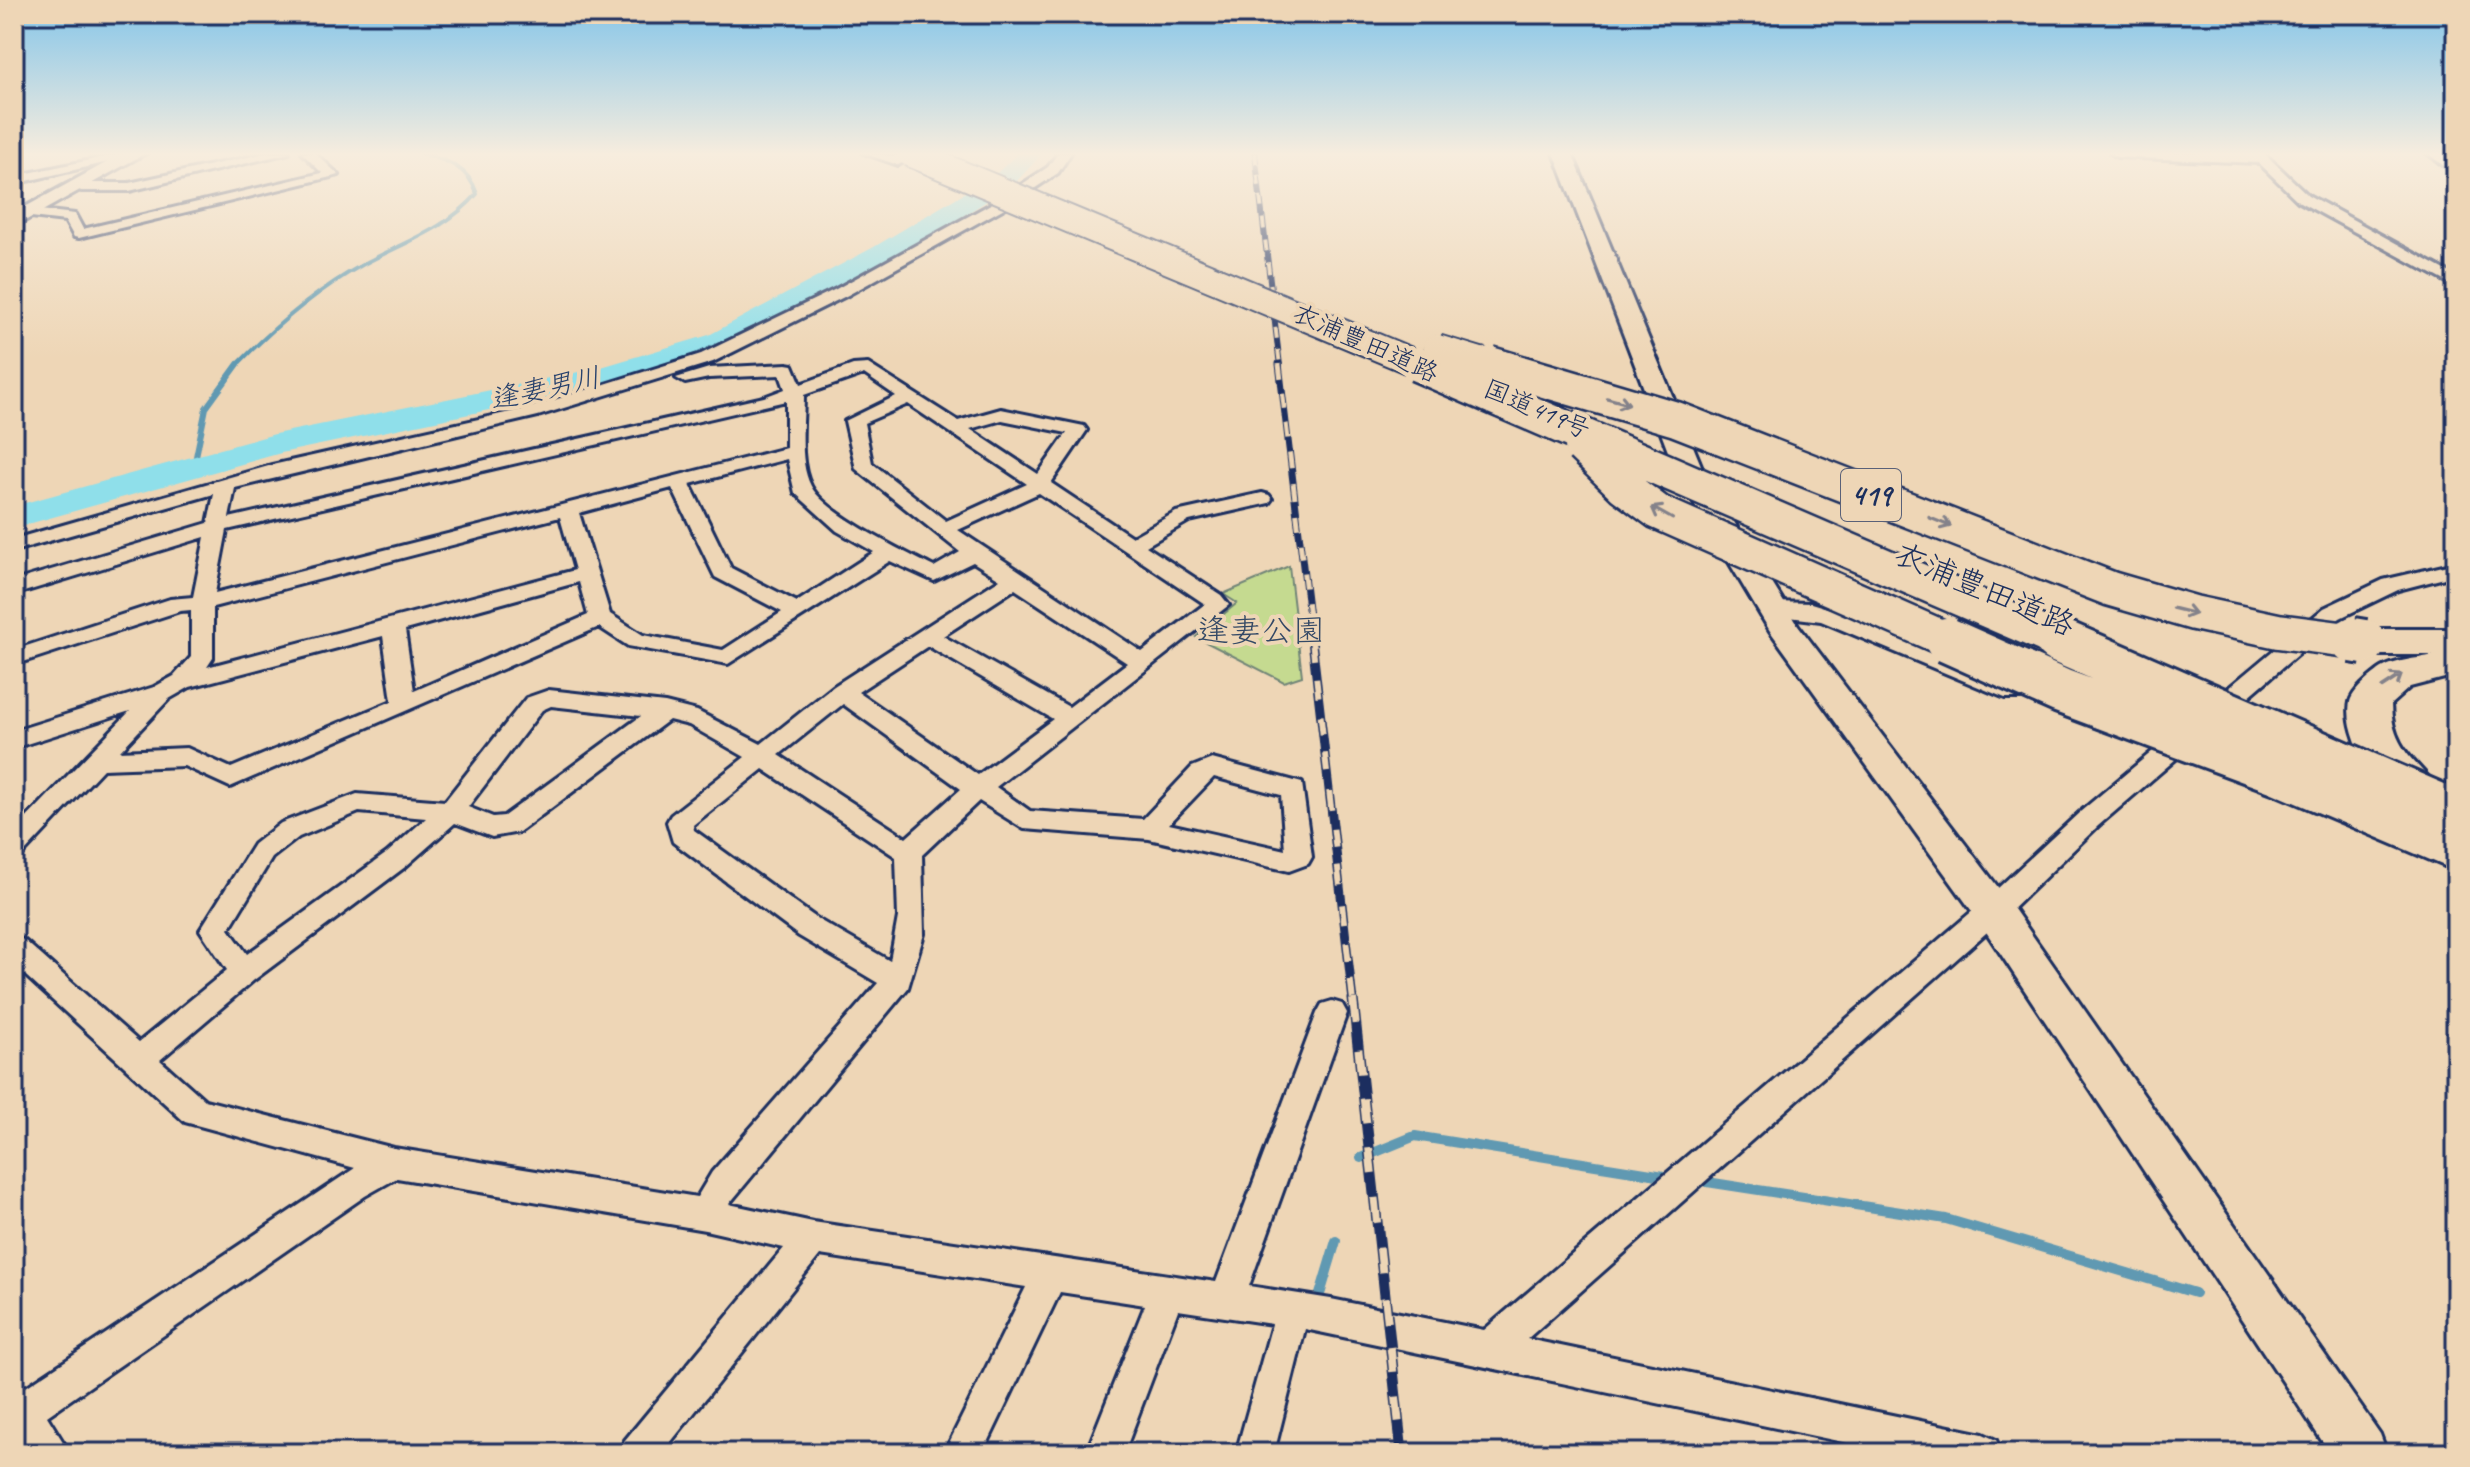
<svg xmlns="http://www.w3.org/2000/svg" width="2470" height="1467" viewBox="0 0 2470 1467" font-family="Caveat,'Klee One',sans-serif">
  <style>
    .green { fill: #c5da90; stroke: #708477; stroke-width: 2 }
    .lines { fill: none; stroke-linecap: round; stroke-linejoin: round }
    .stream-far2 { stroke: #6199b2; stroke-width: 4 }
    .stream-far1 { stroke: #6199b2; stroke-width: 6 }
    .stream { stroke: #6199b2; stroke-width: 10 }
    .river { fill: #8fdfea; fill-rule: evenodd }
    .street-casing { stroke: #1b2f5e; stroke-width: 6 }
    .secondary-casing { stroke: #1b2f5e; stroke-width: 6 }
    .highway-casing { stroke: #1b2f5e; stroke-width: 6 }
    .street { fill: #eed6b6; fill-rule: evenodd }
    .secondary { fill: #eed6b6; fill-rule: evenodd }
    .highway { fill: #eed6b6; fill-rule: evenodd }
    .rail-far3-casing { stroke: #1b2f5e; stroke-width: 6 }
    .rail-far2-casing { stroke: #1b2f5e; stroke-width: 7 }
    .rail-far1-casing { stroke: #1b2f5e; stroke-width: 9 }
    .rail-casing { stroke: #1b2f5e; stroke-width: 11 }
    .rail-far3 { stroke: #eed6b6; stroke-width: 4; stroke-dasharray: 11; stroke-linecap: butt }
    .rail-far2 { stroke: #eed6b6; stroke-width: 5; stroke-dasharray: 15; stroke-linecap: butt }
    .rail-far1 { stroke: #eed6b6; stroke-width: 6; stroke-dasharray: 19; stroke-linecap: butt }
    .rail { stroke: #eed6b6; stroke-width: 8; stroke-dasharray: 25; stroke-linecap: butt }
    .highway-bridge-far2-casing { stroke: #1b2f5e; stroke-width: 30; stroke-linecap: butt }
    .highway-bridge-far1-casing { stroke: #1b2f5e; stroke-width: 39; stroke-linecap: butt }
    .highway-bridge-casing { stroke: #1b2f5e; stroke-width: 50; stroke-linecap: butt }
    .highway-bridge-far2 { stroke: #eed6b6; stroke-width: 26 }
    .highway-bridge-far1 { stroke: #eed6b6; stroke-width: 34 }
    .highway-bridge { stroke: #eed6b6; stroke-width: 44 }
    .oneway { stroke: #84828a }
    .labels { text-anchor: middle; dominant-baseline: central; stroke-width: 8; stroke-linejoin: round; paint-order: stroke }
    .far-street-label { font-size: 26px; fill: #1b2f5e; stroke: #eed6b6 }
    .far-water-label { font-size: 28px; font-style: italic; fill: #27416c; stroke: #eed6b6 }
    .shield { fill: #eed6b6; stroke: #5a6178; stroke-width: 2 }
    .shield-label { font-size: 30px; font-weight: bold; fill: #1b2f5e }
    .street-label { font-size: 32px; fill: #1b2f5e; stroke: #eed6b6 }
    .park-label { font-size: 32px; fill: #344966; stroke: #eed6b6 }
  </style>
  <rect width="100%" height="100%" fill="#eed6b6"/>
  <filter id="ink" filterUnits="userSpaceOnUse"><feTurbulence type="fractalNoise" baseFrequency=".0125" numOctaves="2"/><feDisplacementMap in="SourceGraphic" scale="16" xChannelSelector="R" yChannelSelector="G"/><feConvolveMatrix kernelMatrix="1 2 1 2 8 2 1 2 1" color-interpolation-filters="sRGB"/></filter>
  <g filter="url(#ink)">
    <path class="green" d="M1289 566 1302 676 1284 682 1196 637 1237 603 1223 594Z"/>
    <g class="lines">
      <path class="stream-far2" d="M236 366C273 328 315 291 362 265 402 243 446 230 477 194 469 167 446 160 421 153"/>
      <path class="stream-far1" d="M194 466 206 408 238 364"/>
      <path class="stream" d="M1361 1158 1415 1136 1664 1176
        M1707 1182 1946 1219 2195 1293
        M1318 1301 1336 1241"/>
      <path class="river" d="M1018 153H1043L1014 184 894 259 731 347 604 386 281 453 14 528V506L275 434 598 368 709 335 874 247 996 174Z"/>
      <defs>
        <path id="street" d="M123 153H147L14 184V176Z
          M266 153H289L129 191H81L74 187 81 183H129Z
          M302 153H315L339 175 79 238 74 237 65 221 31 217 24 213 31 209 75 214 83 229 322 173Z
          M863 153 897 156 915 153 917 155 898 165Z
          M1058 153H1071L1058 173 1008 206 848 295 713 362 538 416 235 488 229 518 764 397 785 389 780 375 709 378 685 383 676 378 709 368 787 364 793 365 801 384 853 365 868 364 958 421 1001 409 1084 426 1087 430 1051 483 1132 537 1176 512 1262 493 1269 495 1272 499 1269 503 1189 521 1146 546 1221 595 1229 605 996 787 1030 811 1143 819 1192 767 1212 759 1302 783 1312 857 1308 864 1289 871 1149 839 1024 829 979 801 922 855 924 934 908 988 729 1204 813 1222 1216 1282 1317 1013 1322 1004 1332 1001 1342 1004 1347 1013 1249 1286 1331 1299 1484 1330 1983 902 2080 812 2324 608 2383 580 2456 563V575L2398 590 2340 618 2098 826 2003 918 1527 1339 1983 1434 1996 1440 2002 1453H1895L1305 1329 1274 1453H1236L1272 1324 1178 1310 1124 1453H1086L1145 1305 1060 1292 983 1453H944L1026 1287 820 1255 662 1453H619L625 1440 784 1248 705 1230 397 1178 365 1196 47 1416 70 1453H29L14 1435V1382L26 1387 355 1168 185 1122 14 965V937L24 940 139 1042 227 970 200 930 254 844 281 823 357 794 445 801 526 698 549 690 665 703 697 711 761 744 834 686 1000 579 973 562 934 581 890 561 728 664 628 646 599 627 230 787 184 766 103 769 23 854 14 857V831L130 711 14 748V731L154 687 174 676 191 657V610L180 611 14 665V650L170 599 193 597 205 537 14 595V581L208 523 214 494 14 551V539L272 465 528 408 701 354 836 289 998 200 1048 167ZM864 374 896 396 845 421 856 469 960 552 934 567C905 552 825 514 811 486 798 461 804 422 804 395ZM786 401V448L215 593 227 530ZM908 404 1027 484 946 521 872 463 864 423ZM1002 420 1067 433 1038 474 970 429ZM787 459 795 493 837 531 874 552 797 602 731 568 690 484ZM672 488 715 577 782 612 723 650 643 635 610 614 579 513ZM1039 493 1205 604 1142 652 958 530ZM560 517 575 570 207 667 213 658V607ZM579 582 588 615 414 691 405 630ZM1015 589 1127 663 1069 707 943 636ZM383 636 392 701 231 768 187 748 120 751 169 699 190 687ZM928 646 1053 719 978 775 858 692ZM843 704 961 789 906 838 779 755ZM551 706 641 716 504 816 493 817 468 807 542 710ZM669 720 689 725 745 757 671 815 667 822 673 842 799 936 878 983 712 1172 697 1197 394 1148 205 1100 160 1060 254 980 405 867 455 823 492 837 519 832ZM763 769 896 857 898 917 890 961 819 920 694 830 693 825ZM1214 777 1281 795 1285 850 1169 824ZM359 812 426 818 387 853 247 954 229 929 272 858 299 837Z
          M2110 153H2264L2308 195 2456 276V287L2298 201 2259 163 2117 157Z
          M1773 602 1811 603 1837 611 2021 686 2025 692 2021 698H2005L1821 621 1765 614 1762 609 1765 604Z"/>
        <path id="secondary" d="M124 153H146L14 227V213Z
          M1554 153H1572L1705 475 1798 625 2007 899 2380 1434 2387 1453H2330L1979 921 1770 631 1677 475Z
          M2427 153H2447L2456 160V175Z"/>
        <path id="highway" d="M2364 629H2456V675L2410 687 2391 704C2392 757 2424 762 2446 801L2440 812C2429 816 2420 818 2410 813 2381 798 2343 735 2350 702 2353 690 2370 677 2379 670 2393 660 2417 659 2433 655H2364L2350 651 2344 642 2350 633Z"/>
      </defs>
      <use href="#street" class="street-casing"/>
      <use href="#secondary" class="secondary-casing"/>
      <use href="#highway" class="highway-casing"/>
      <use href="#street" class="street"/>
      <use href="#secondary" class="secondary"/>
      <use href="#highway" class="highway"/>
      <defs>
        <path id="rail-far3" d="M1255 153 1280 366"/>
        <path id="rail-far2" d="M1279 364 1312 642"/>
        <path id="rail-far1" d="M1312 640 1353 1001"/>
        <path id="rail" d="M1353 999 1402 1453"/>
      </defs>
      <use href="#rail-far3" class="rail-far3-casing"/>
      <use href="#rail-far2" class="rail-far2-casing"/>
      <use href="#rail-far1" class="rail-far1-casing"/>
      <use href="#rail" class="rail-casing"/>
      <use href="#rail-far3" class="rail-far3"/>
      <use href="#rail-far2" class="rail-far2"/>
      <use href="#rail-far1" class="rail-far1"/>
      <use href="#rail" class="rail"/>
      <defs>
        <path id="highway-bridge-far2" d="M910 153 1422 366
          M1437 348 1497 366"/>
        <path id="highway-bridge-far1" d="M1417 364 2061 642
          M1490 364 1676 419 2111 589 2194 613 2278 631 2364 642
          M1582 446 1623 486 1658 512 1952 642"/>
        <path id="highway-bridge" d="M1947 640 2061 691 2279 772 2456 847
          M2057 640 2456 813
          M2352 640 2364 642"/>
      </defs>
      <use href="#highway-bridge-far2" class="highway-bridge-far2-casing"/>
      <use href="#highway-bridge-far1" class="highway-bridge-far1-casing"/>
      <use href="#highway-bridge" class="highway-bridge-casing"/>
      <use href="#highway-bridge-far2" class="highway-bridge-far2"/>
      <use href="#highway-bridge-far1" class="highway-bridge-far1"/>
      <use href="#highway-bridge" class="highway-bridge"/>
    </g>
    <defs><path id="oneway-shaft" d="M-6 0H5M1.5-3L5.5 0L1.5 3" fill="none" stroke-width="1.6" stroke-linecap="round" stroke-linejoin="round" transform="scale(2)"/></defs>
    <g class="oneway">
      <use href="#oneway-shaft" transform="translate(1618 401) rotate(15)"/>
      <use href="#oneway-shaft" transform="translate(1662 513) rotate(-151)"/>
      <use href="#oneway-shaft" transform="translate(1940 522) rotate(22)"/>
      <use href="#oneway-shaft" transform="translate(2184 611) rotate(14)"/>
      <use href="#oneway-shaft" transform="translate(2392 681) rotate(-33)"/>
    </g>
  </g>
  <linearGradient id="sky" x2="0" y2="1"><stop stop-color="#84c5e9"/><stop offset="0.43" stop-color="#f7edde"/><stop offset="1" stop-color="#f7edde" stop-opacity="0"/></linearGradient>
  <rect width="2470" height="358" fill="url(#sky)"/>
  <g class="labels">
    <g class="far-street-label">
      <text transform="translate(1366 343) rotate(24)">衣浦豊田道路</text>
      <text transform="translate(1537 409) rotate(23)">国道419号</text>
    </g>
    <g class="far-water-label">
      <text transform="translate(545 388) rotate(-12)">逢妻男川</text>
    </g>
    <rect class="shield" x="1841" y="469" width="60" height="52" rx="6"/>
    <g class="shield-label">
      <text x="1871" y="495">419</text>
    </g>
    <g class="street-label">
      <text transform="translate(1985 589) rotate(23)">衣浦豊田道路</text>
    </g>
    <g class="park-label">
      <text x="1261" y="630">逢妻公園</text>
    </g>
  </g>
  <rect width="2470" height="1467" fill="none" stroke="#eed6b6" stroke-width="48"/>
  <rect x="24" y="24" width="2422" height="1419" fill="none" stroke="#1b2f5e" stroke-width="3" filter="url(#ink)"/>
</svg>
